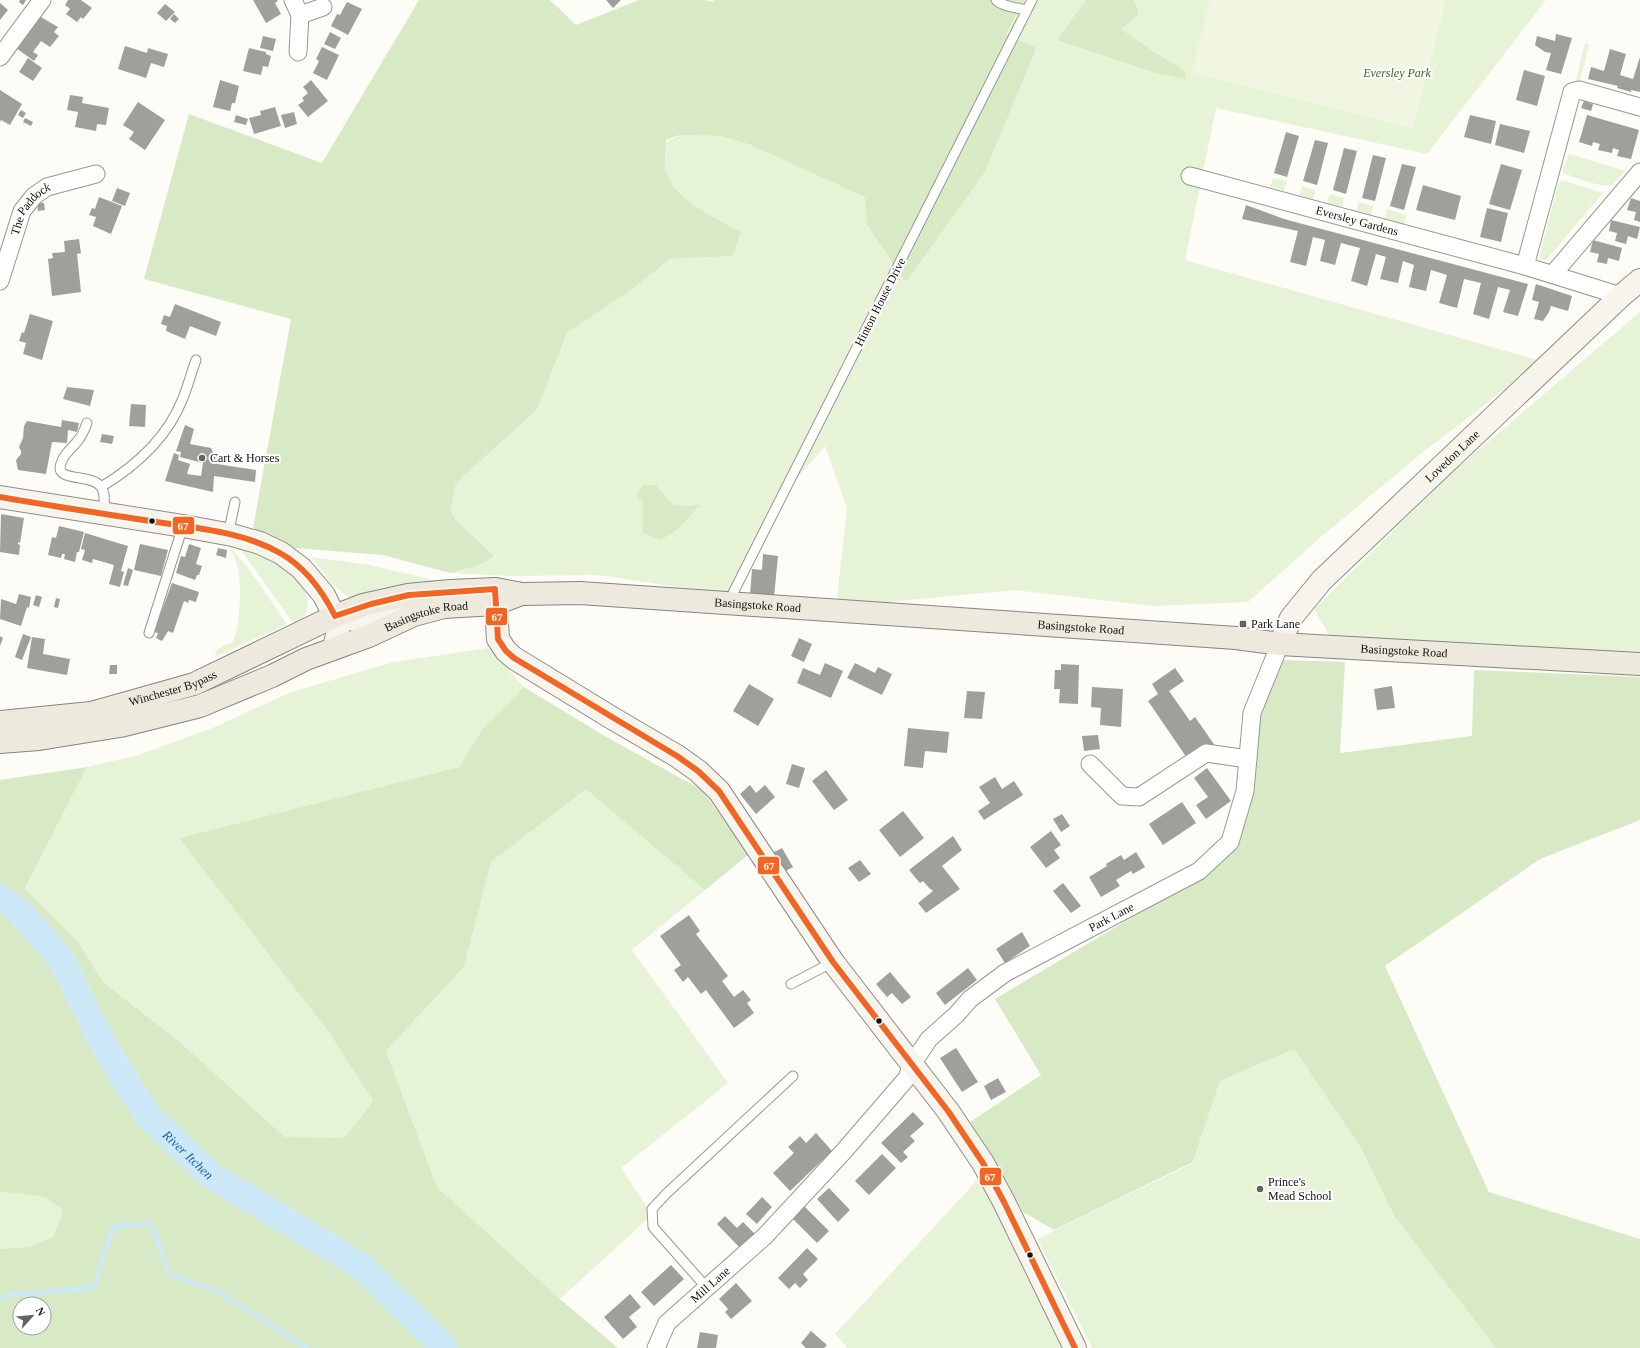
<svg xmlns="http://www.w3.org/2000/svg" width="1640" height="1348" viewBox="0 0 1640 1348" font-family="'Times New Roman',serif">
  <style>
    .green { fill: #e7f3d7 }
    .forest { fill: #d8eac5; fill-rule: evenodd }
    .pitch { fill: #f0f6e1 }
    .lines { fill: none; stroke-linecap: round; stroke-linejoin: round }
    .stream { stroke: #cde8f7; stroke-width: 4.5 }
    .river { stroke: #cde8f7; stroke-width: 27 }
    .building { fill: #a19f9c }
    .lane-casing { stroke: #979795; stroke-width: 11 }
    .street-casing { stroke: #979795; stroke-width: 19 }
    .secondary-casing { stroke: #8e8d8b; stroke-width: 24 }
    .primary-casing { stroke: #858482; stroke-width: 24 }
    .lane { stroke: #fffffe; stroke-width: 9 }
    .street { stroke: #fffffe; stroke-width: 17 }
    .secondary { stroke: #f6f4eb; stroke-width: 22 }
    .primary { stroke: #ede9dc; stroke-width: 22 }
    .bus-1-casing { stroke: #fff; stroke-width: 9 }
    .bus-1 { stroke: #f26522; stroke-width: 6 }
    .poi-dot { fill: #646362; stroke: #fff; stroke-width: 1.5 }
    .bus-dot { fill: #111; stroke: #fff; stroke-width: 1.5 }
    .labels { text-anchor: middle; dominant-baseline: central; stroke-width: 4; stroke-linejoin: round; paint-order: stroke }
    .park-label { font-size: 12px; font-style: italic; fill: #2f6b1f; stroke: #fff }
    .street-label { font-size: 12px; fill: #111; stroke: #fff }
    .poi-label { font-size: 12px; fill: #111; stroke: #fff; text-anchor: start }
    .water-label { font-size: 13px; font-style: italic; fill: #1768a6; stroke: #fff }
    .line-badge { stroke: #fff; stroke-width: 1.5 }
    .badge-label { font-size: 11px; text-anchor: middle; font-weight: bold; fill: #fff }
  </style>
  <rect width="100%" height="100%" fill="#fdfcf7"/>
  <path class="green" d="M1024 0H1546L1427 154 1216 108 1185 260 1541 361 1417 457 1322 536 1248 602 1153 606 1014 590 836 607 847 508 825 446 791 485 732 595 598 575 510 576 450 573 480 565 494 556 455 519 451 511 456 483 537 410 567 333 670 259 733 256 741 232C716 219 673 201 666 171 664 162 666 151 666 143L679 135 720 136 748 144 866 197 867 225 906 281 985 172 1035 52 1002 42Z
    M1585 43 1589 45 1580 82 1576 80Z
    M1569 154 1626 171 1611 186C1595 185 1577 179 1562 172Z
    M1273 178 1287 181 1284 191 1270 187Z
    M1562 180 1603 193 1546 260H1541L1540 254 1558 184Z
    M1302 186 1316 190 1313 199 1299 195Z
    M1330 194 1344 198 1342 207 1327 203Z
    M1359 202 1373 206 1371 215 1356 211Z
    M1387 209 1406 215 1404 224 1385 219Z
    M1640 312V655L1332 640 1314 609 1454 471Z
    M237 544C251 551 266 557 280 564 299 575 322 607 296 624L291 620Z
    M230 547 248 568 287 624 215 657 216 651 224 645 233 642C240 626 242 585 238 568 236 561 233 554 230 547Z
    M311 557 369 565 448 583 359 601C338 596 325 573 311 557Z
    M488 648 524 687 483 728 459 767 179 838 330 1034 373 1101 344 1138 285 1137 181 1043 102 981 79 943 25 888 87 767 139 755 215 727 291 692 394 662Z
    M586 788 705 890 632 950 728 1083 621 1168 652 1215 560 1299 437 1187 386 1051 464 967 491 862Z
    M1294 1049 1361 1148 1394 1216 1496 1348H1092L1037 1239 1193 1163 1220 1081Z
    M983 1174 1065 1348H847V1347L835 1334Z
    M0 1192 25 1194 45 1197 63 1210 53 1237 29 1247 0 1249Z"/>
  <path class="forest" d="M419 0H550L576 25 639 0H705L713 2 714 0H1024L1006 34 1035 47V52L985 172 906 282 867 225 865 197 748 144 720 136 679 135 666 140C666 150 664 162 666 171 674 201 716 218 741 232L733 256 670 259 632 289 567 333 537 410 456 483 451 511 455 519 494 556 480 565 450 573 383 555 295 548 253 528 291 319 144 279 189 114 322 163Z
    M1086 0H1134L1139 14 1121 29 1151 50 1185 71 1186 79 1156 73 1057 40Z
    M643 485H656L673 505 683 506 700 505 679 528 661 540 643 533V502L636 495Z
    M1283 660 1345 662 1340 753 1472 736 1474 670 1640 677V820L1540 859 1385 966 1489 1192 1640 1239V1348H1496L1394 1216 1361 1148 1294 1049 1220 1081 1193 1162 1054 1230 1023 1212 995 1160 970 1122 1041 1075 995 999 1201 876 1236 848 1252 794 1260 716Z
    M524 687 603 735 702 790 749 854 705 890 586 789 491 862 464 967 386 1051 437 1187 560 1299 618 1348H0V1249L29 1247 53 1237 63 1210 45 1197 25 1194 0 1192V780L87 767 25 888 79 943 102 981 181 1043 285 1137 344 1138 373 1101 330 1034 179 838 459 767 483 728ZM20 1304H44V1328H20Z"/>
  <path class="pitch" d="M1210 0H1446L1413 129 1192 72Z"/>
  <g class="lines">
    <path class="stream" d="M0 1298 9 1295 93 1288 113 1227 151 1223 169 1274 218 1292 307 1348"/>
    <path class="river" id="s1" d="M0 897 19 911 61 959 103 1044 147 1115 210 1175 361 1266 433 1336 444 1348"/>
  </g>
  <path class="building" d="M20 0H26L23 5 19 2Z
    M68 0H81L92 8 83 19 81 17 77 22 66 14 70 9 65 5Z
    M253 0H277L278 1 275 3 281 14 266 23Z
    M606 0H621L613 8Z
    M347 2 362 9 348 35 331 26 337 14 340 15Z
    M0 3 8 10 0 20Z
    M165 4 175 12 166 21 157 13Z
    M174 14 179 19 175 23 170 19Z
    M39 16 58 27 54 32 59 36 50 47 41 41 33 52 38 55 34 61 16 48Z
    M330 32 341 38 335 49 324 44Z
    M1556 34 1572 38 1561 74 1546 70 1551 53 1545 52 1535 45 1537 36 1555 41Z
    M263 36 276 39 273 51 260 48Z
    M125 46 147 53 148 48 168 54 164 67 151 63 146 78 118 69Z
    M322 47 339 55 327 80 313 73 319 61 316 59Z
    M249 48 266 52V54L271 56 268 67 263 66 261 75 243 71Z
    M1610 49 1626 54 1620 75 1633 79 1640 57V92L1631 90V92L1617 88 1618 86 1588 79 1591 67 1604 71Z
    M28 58 42 68 33 81 19 72Z
    M1524 70 1545 76 1537 106 1516 100Z
    M220 80 239 86 235 103H232L230 111 213 107Z
    M311 80 328 101 308 117 298 105 304 101 302 98 308 93 303 87Z
    M0 90 22 104 10 125 1 120 0 122Z
    M70 95 83 97 82 103 109 108 106 125 97 124 96 131 75 127 78 112 67 110Z
    M1584 101 1593 104 1591 111 1581 108Z
    M138 102 165 120 145 150 129 139 134 132 123 125Z
    M275 107 281 126 254 134 249 118 261 115 260 111Z
    M21 110 26 113 23 118 18 115Z
    M294 112 297 124 285 128 281 115Z
    M236 115 248 119 246 125 234 122Z
    M1470 115 1496 121 1491 144 1464 137Z
    M1587 115 1639 130 1631 159 1617 156 1619 150 1613 148 1612 153 1598 150 1600 144 1593 142 1592 146 1579 142Z
    M25 118 33 122 31 126 23 122Z
    M1500 124 1530 131 1524 153 1495 145Z
    M1286 132 1299 136 1287 177 1274 173Z
    M1315 140 1328 143 1317 185 1303 181Z
    M1344 148 1357 151 1346 194 1333 190Z
    M1373 155 1386 158 1375 201 1362 198Z
    M1402 164 1416 167 1404 210 1390 206Z
    M1501 164 1522 170 1510 210 1489 204Z
    M1423 185 1461 196 1455 220 1416 210Z
    M117 188 130 193 125 206 112 201Z
    M99 197 122 206 111 234 93 226 96 217 89 215 92 208 95 209Z
    M1631 198 1640 201V222L1634 220 1636 212 1627 210Z
    M37 203H44L45 210 38 211Z
    M1246 205 1284 219 1528 284 1518 316 1503 312 1510 290 1498 287 1489 319 1473 314 1481 283 1464 279 1457 308 1439 303 1447 275 1431 270 1426 291 1409 287 1414 265 1403 261 1398 283 1380 279 1386 257 1376 254 1367 286 1351 281 1360 248 1341 243 1335 265 1320 261 1325 240 1313 237 1306 266 1290 262 1298 231 1242 219Z
    M1487 208 1508 213 1501 242 1480 237Z
    M1611 220 1640 227 1637 239 1628 236 1626 244 1615 241 1617 233 1609 231Z
    M79 239 81 253 77 254 81 292 52 296 48 259 53 258 52 253 65 252 64 241Z
    M1593 240 1622 248 1619 261 1608 258 1607 264 1597 262 1599 254 1590 252Z
    M1536 284 1572 296 1568 311 1551 306 1549 312 1543 321 1534 319 1539 302 1532 300Z
    M175 304 221 322 216 336 190 326 185 339 166 331 167 326 161 324 164 315 170 317Z
    M30 314 53 321 42 360 23 354 26 343 19 341 22 332 24 333Z
    M67 387 94 390 90 406 63 399Z
    M131 404 146 405 145 427 129 426Z
    M62 420 79 423 77 432 68 430 67 443 52 442 46 474 18 470 16 460 21 454V451L19 447 23 438 24 426 27 421 61 427Z
    M185 425 194 429 190 444 211 448 214 454 219 456 217 464 256 470 255 482 214 476 213 492 165 481 174 453 179 455 178 460 190 464 187 474 201 476 203 463 180 457 181 452 176 451Z
    M102 434 114 436 112 444 100 442Z
    M1 514 24 518 20 543 18 542V544L20 545 19 555 0 552Z
    M59 526 84 532 79 552H77L75 562 64 559 65 554H62L61 558 48 555 52 537 56 538Z
    M85 533 128 546 121 571 124 572 120 587 109 584 114 565 93 559 92 563 82 560 85 550 81 549Z
    M140 544 168 550 161 576 134 570Z
    M189 544 201 548 196 564 202 566 199 575H197L195 580 176 573 181 556 185 557Z
    M218 548 227 550 226 558 216 555Z
    M763 554 778 556 774 597 750 595 752 569 762 570Z
    M128 568 133 570 128 586 123 585Z
    M172 583 199 592 196 602 189 600 188 603 184 601 173 633 168 631 162 641 156 638 158 633 154 632Z
    M19 594 31 597 29 608 27 607 21 626 0 619 1 599 16 604Z
    M36 595 42 597 39 607 33 605Z
    M56 598 60 599 58 608 54 607Z
    M23 634 31 637 22 660 15 657Z
    M0 636 3 638 0 646Z
    M32 637 45 639 43 654 70 659 67 675 27 668Z
    M799 638 812 644 804 662 791 656Z
    M825 663 843 671 831 698 797 683 803 668 820 675Z
    M855 663 875 673 878 667 892 674 882 695 847 678Z
    M1061 664 1079 665 1078 704 1059 703 1060 689H1054L1055 670H1061Z
    M110 665H117V674H109Z
    M1175 668 1184 681 1169 691 1190 721 1195 717 1216 747 1211 751 1207 744 1187 758 1148 701 1158 694 1152 684Z
    M749 684 774 699 758 726 733 711Z
    M1392 686 1395 708 1377 710 1374 689Z
    M1092 687 1123 689 1121 727 1100 725 1101 708 1091 707Z
    M967 691 985 692 982 719 964 718Z
    M908 728 949 732 947 753 925 751 923 768 904 766Z
    M1098 735 1100 749 1084 751 1082 736Z
    M792 764 805 768 799 788 786 784Z
    M1207 768 1231 801 1206 819 1196 805 1208 797 1194 778Z
    M826 770 848 800 834 810 812 781Z
    M995 777 1002 789 1014 781 1023 795 984 820 978 811 990 803 979 787Z
    M750 785 756 793 765 785 775 797 756 814 740 794Z
    M1182 802 1196 823 1163 845 1149 824Z
    M903 811 924 838 900 857 879 830Z
    M1062 814 1070 826 1061 832 1053 819Z
    M1051 831 1061 845 1054 850 1060 858 1046 868 1030 847Z
    M953 836 962 850 942 866 960 889 926 913 918 903 933 891 931 889H930L923 881 920 883 909 870Z
    M782 848 793 867 780 874 769 855Z
    M1136 852 1145 867 1133 874 1131 871 1116 880 1120 886 1101 897 1089 877 1107 866 1106 864 1121 855 1124 860Z
    M860 860 871 874 859 882 848 868Z
    M1063 883 1081 906 1071 913 1053 891Z
    M689 915 700 931 696 934 728 976 722 981 734 997 743 990 751 1000 747 1003 754 1013 734 1028 706 990 701 994 688 977 683 982 674 970 681 965 660 936Z
    M1022 932 1030 946 1005 963 996 949Z
    M968 968 977 980 945 1005 936 993Z
    M890 972 911 997 902 1004 892 993 887 997 876 984Z
    M956 1048 978 1082 962 1092 940 1058Z
    M998 1078 1006 1092 991 1100 984 1086Z
    M913 1112 924 1124 910 1136 915 1141 903 1152 908 1157 901 1163 881 1143Z
    M816 1133 832 1151 790 1191 773 1173 794 1153 788 1147 800 1136 806 1143Z
    M882 1154 896 1168 869 1195 855 1181Z
    M829 1188 850 1210 838 1222 817 1199Z
    M762 1197 772 1207 757 1224 746 1214Z
    M804 1206 829 1231 817 1243 792 1218Z
    M725 1216 737 1228 743 1222 755 1234 740 1248 717 1224Z
    M807 1248 818 1259 803 1274 808 1280 800 1288 795 1283 789 1289 778 1278Z
    M671 1265 684 1279 654 1306 641 1292Z
    M736 1283 752 1301 731 1319 725 1312 728 1309 719 1299Z
    M630 1294 641 1307 629 1317 637 1327 623 1339 604 1317Z
    M811 1331 827 1345 824 1348H806L801 1343Z
    M700 1332 718 1335 716 1348H697Z"/>
  <g class="lines">
    <defs>
      <path id="lane" d="M996 0C1004 7 1017 8 1027 10
        M87 423C85 428 83 434 79 439 74 447 65 452 62 461 51 484 91 472 101 487 106 494 104 505 104 514
        M101 487C136 466 168 437 183 398 188 386 191 373 196 360
        M228 535 235 502
        M728 603 1032 0
        M149 633 183 526
        M791 984 833 962
        M707 1288 653 1227 652 1209 667 1193 793 1076"/>
      <g id="street">
        <path d="M293 0 300 15 298 52"/>
        <path d="M300 15 323 7"/>
        <path d="M0 57 42 0"/>
        <path id="s2" d="M1190 176 1525 266 1621 296"/>
        <path d="M1525 266 1572 92 1579 90 1640 107"/>
        <path d="M1553 274 1640 172"/>
        <path id="s3" d="M0 281 22 211 34 196 47 187 96 174"/>
        <path d="M1090 764 1122 796 1139 797 1206 753 1248 759"/>
        <path id="s4" d="M656 1348 667 1323 765 1236 844 1151 907 1078 912 1064 929 1039 956 1015 970 999 1005 973 1199 871 1230 842 1245 791 1252 713 1280 644"/>
      </g>
      <g id="secondary">
        <path d="M0 497 183 526 232 535 260 543 281 553 301 568 324 595 339 626 334 648"/>
        <path d="M495 589 498 639 506 651 514 658 612 718 677 756 698 771 719 791 833 962 948 1111 983 1163 1004 1202 1075 1348"/>
        <path d="M335 616 359 621 405 618"/>
        <path id="s5" d="M1280 644 1291 618 1322 580 1621 296 1640 280"/>
      </g>
      <g id="primary">
        <path id="s6" d="M0 722 91 713 194 684 335 616 363 605 408 595 450 591 495 589 522 594 580 593 1236 638 1280 644 1640 664"/>
        <path id="s7" d="M0 742 39 739 120 726 200 706 272 676 306 659 369 636 414 615 444 607 496 604 521 594"/>
      </g>
    </defs>
    <use href="#lane" class="lane-casing"/>
    <use href="#street" class="street-casing"/>
    <use href="#secondary" class="secondary-casing"/>
    <use href="#primary" class="primary-casing"/>
    <use href="#lane" class="lane"/>
    <use href="#street" class="street"/>
    <use href="#secondary" class="secondary"/>
    <use href="#primary" class="primary"/>
    <defs>
      <path id="bus-1" d="M0 497C50 506 100 513 150 521 194 528 241 531 280 553 305 567 322 590 335 616
        M335 616 371 604 409 595 495 589 498 639 506 651 514 658 677 756 698 771 719 791 833 962 948 1111 983 1163 1004 1202 1075 1348"/>
    </defs>
    <use href="#bus-1" class="bus-1-casing"/>
    <use href="#bus-1" class="bus-1"/>
  </g>
  <g class="poi-dot">
    <circle cx="202" cy="458" r="4"/>
    <rect x="1239" y="620" width="8" height="8" rx="2"/>
    <circle cx="1260" cy="1189" r="4"/>
  </g>
  <g class="bus-dot">
    <circle cx="152" cy="521" r="3.5"/>
    <circle cx="879" cy="1021" r="3.5"/>
    <circle cx="1030" cy="1255" r="3.5"/>
  </g>
  <g class="labels">
    <g class="park-label">
      <text x="1397" y="73">Eversley Park</text>
    </g>
    <g class="street-label">
      <text stroke="none"><textPath href="#s3" startOffset="80">The Paddock</textPath></text>
      <text stroke="none"><textPath href="#s2" startOffset="173">Eversley Gardens</textPath></text>
      <text transform="translate(880 302) rotate(-63)">Hinton House Drive</text>
      <text stroke="none"><textPath href="#s5" startOffset="257">Lovedon Lane</textPath></text>
      <text stroke="none"><textPath href="#s6" startOffset="782">Basingstoke Road</textPath></text>
      <text stroke="none"><textPath href="#s7" startOffset="448">Basingstoke Road</textPath></text>
      <text stroke="none"><textPath href="#s6" startOffset="1106">Basingstoke Road</textPath></text>
      <text stroke="none"><textPath href="#s6" startOffset="1430">Basingstoke Road</textPath></text>
      <text stroke="none"><textPath href="#s6" startOffset="177">Winchester Bypass</textPath></text>
      <text stroke="none"><textPath href="#s4" startOffset="637">Park Lane</textPath></text>
      <text stroke="none"><textPath href="#s4" startOffset="85">Mill Lane</textPath></text>
    </g>
    <g class="poi-label">
      <text x="210" y="458">Cart &amp; Horses</text>
      <text x="1251" y="624">Park Lane</text>
      <text x="1268" y="1182">Prince's<tspan x="1268" dy="14">Mead School</tspan></text>
    </g>
    <g class="water-label">
      <text stroke="none"><textPath href="#s1" startOffset="323">River Itchen</textPath></text>
    </g>
  </g>
  <g class="line-badge">
    <rect x="172" y="516" width="23" height="19" rx="4" fill="#f26522"/>
    <rect x="485" y="607" width="23" height="19" rx="4" fill="#f26522"/>
    <rect x="757" y="856" width="23" height="19" rx="4" fill="#f26522"/>
    <rect x="979" y="1167" width="23" height="19" rx="4" fill="#f26522"/>
  </g>
  <g class="badge-label">
    <text x="183" y="530">67</text>
    <text x="497" y="621">67</text>
    <text x="769" y="870">67</text>
    <text x="990" y="1181">67</text>
  </g>
  <g transform="translate(32 1316) rotate(63)"><circle r="19" fill="#ffffff" stroke="#a0a0a0"/>
  <path d="M0-3L7 15L0 10L-7 15Z" fill="#646362"/>
  <text y="-6" font-size="11" font-weight="bold" text-anchor="middle" fill="#111111">N</text>
  </g>
</svg>
